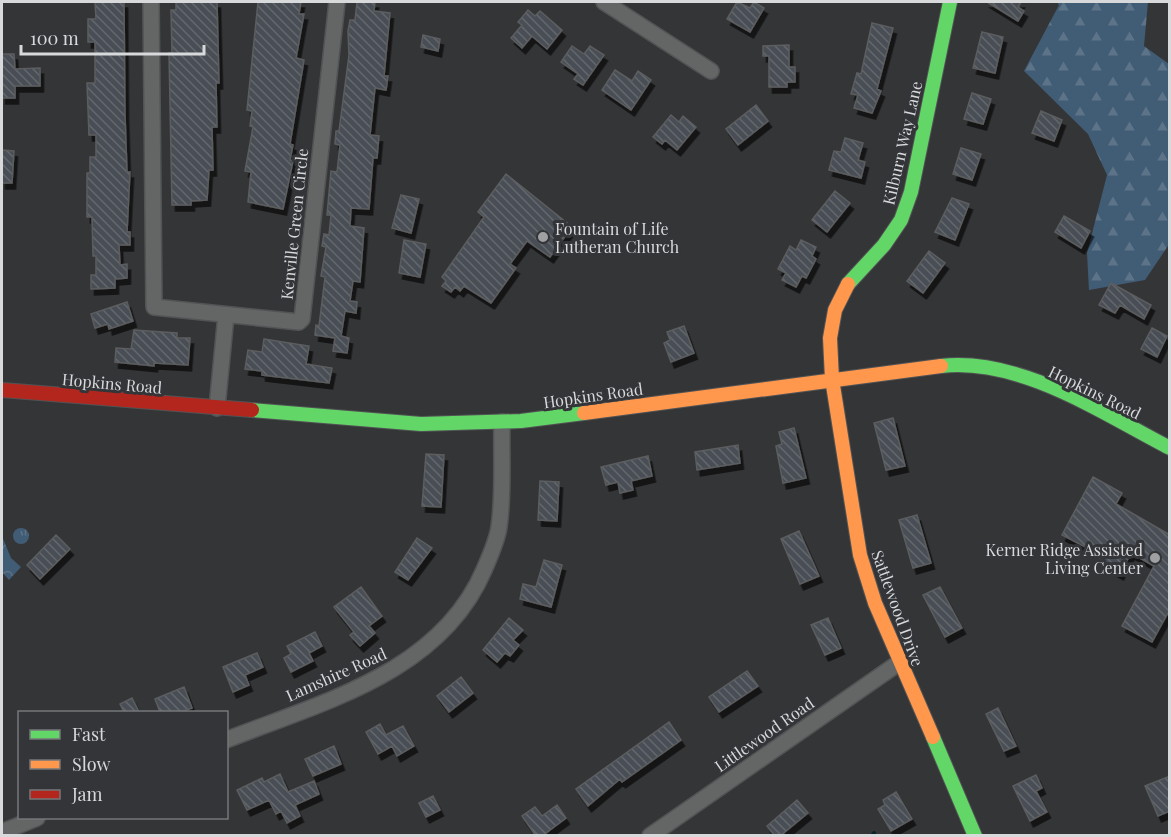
<svg xmlns="http://www.w3.org/2000/svg" width="1171" height="837" viewBox="0 0 1171 837" font-family="'Playfair Display',serif">
  <style>
    .grass { fill: url(#grass-tufts) }
    .forest { fill: url(#forest-firs) }
    .park { fill: url(#park-crowns) }
    .lines { fill: none; stroke-linecap: round; stroke-linejoin: round }
    .stream { stroke: #08252b; stroke-width: 4 }
    .building { fill: url(#building-back-hatch); stroke: #5c5d5f; stroke-width: 1.5; filter: url(#shadow) }
    .street-casing { stroke: #525354; stroke-width: 18 }
    .fast-casing { stroke: #525354; stroke-width: 16 }
    .slow-casing { stroke: #525354; stroke-width: 16 }
    .jam-casing { stroke: #525354; stroke-width: 16 }
    .street { stroke: #646565; stroke-width: 15 }
    .fast { stroke: #63d668; stroke-width: 14 }
    .slow { stroke: #ff974d; stroke-width: 14 }
    .jam { stroke: #b3261e; stroke-width: 14 }
    .poi-dot { fill: #9fa0a2; stroke: #333538; stroke-width: 2 }
    .labels { text-anchor: middle; dominant-baseline: central; stroke-width: 6; stroke-linejoin: round; paint-order: stroke }
    .street-label { font-size: 16px; fill: #d8d9db; stroke: #333538 }
    .poi-label { font-size: 16px; fill: #d8d9db; stroke: #333538; text-anchor: start }
  </style>
  <defs>
    <pattern id="grass-tufts" width="24" height="20" patternUnits="userSpaceOnUse" patternTransform="scale(1.5)"><rect width="24" height="20" fill="#415c75"/><path d="M3 7l-1-3M5 7V3M7 7l1-3M15 17l-1-3M17 17v-4M19 17l1-3" fill="none" stroke="#5c7388"/></pattern>
    <pattern id="forest-firs" width="22" height="20" patternUnits="userSpaceOnUse" patternTransform="scale(1.5)"><rect width="22" height="20" fill="#415c75"/><path d="M5 1l3.5 6h-7zM16 11l3.5 6h-7z" fill="#5c7388"/></pattern>
    <pattern id="park-crowns" width="20" height="18" patternUnits="userSpaceOnUse" patternTransform="scale(1.5)"><rect width="20" height="18" fill="#415c75"/><path d="M2 6a3 3 0 1 1 6 0M12 15a3 3 0 1 1 6 0" fill="none" stroke="#5c7388"/></pattern>
    <pattern id="building-back-hatch" width="6" height="6" patternUnits="userSpaceOnUse" patternTransform="scale(1.5)"><rect width="6" height="6" fill="#484e54"/><path d="M-1 5l2 2M0 0l6 6M5-1l2 2" fill="none" stroke="#62676c"/></pattern>
    <filter id="shadow"><feDropShadow dx="3.5" dy="6" stdDeviation="0" flood-color="#0009"/></filter>
  </defs>
  <rect width="100%" height="100%" fill="#343537"/>
  <path class="grass" d="M13 536a8 8 0 1 1 16 0a8 8 0 1 1-16 0Z"/>
  <path class="forest" d="M1057 2H1148L1144 46 1169 64 1170 243 1145 280 1089 290 1087 253 1107 175 1088 134 1024 71 1059 5Z"/>
  <path class="park" d="M2 536 11 558 21 567 9 580 2 572Z"/>
  <g class="lines">
    <path class="stream" d="M872 836 874 833"/>
  </g>
  <path class="building" d="M95 2H124L125 115 127 172H130L127 232H130V245H119L120 265 127 264V278L115 279V288L91 289V275H96V256H93L92 217H87V173H90V157H96V135H89L87 83H95V42H88V19H96Z
    M176 2H217L219 83H216L217 127H212L213 170H209L207 200 191 201V205H172L169 53H172L171 10H176Z
    M258 2H301L299 14H304L296 58 304 60 290 144 293 145 290 160 293 161 283 209 248 202 251 172 245 171 253 127 250 126 252 111 247 110Z
    M357 2H375L374 11 390 13 384 76H388L386 90 375 88 370 135 379 136 377 158H373L369 209 351 208 350 226 364 228 360 282 353 281 350 301 357 302 356 313 345 311 341 336 349 338 347 353 333 351 335 338 315 335 316 325 319 326 325 277 321 276 326 247 322 246 324 234 329 235 331 215H327L331 171 337 172 340 145 335 144 336 131H339L349 55 348 31 350 20H355Z
    M737 2 750 8 754 2 764 8 750 32 727 19Z
    M987 2H1021L1018 7 1024 11 1018 21Z
    M528 10 535 16 540 11 562 30 547 49 532 36 522 48 511 38 522 25 518 22Z
    M872 23 893 28 877 89 881 91 872 113 854 108 858 95 851 94 857 73 861 74Z
    M982 32 1003 37 995 73 973 68Z
    M423 35 440 39 438 51 421 47Z
    M789 45V67H795V82H787V87H769V56H763V46Z
    M572 46 584 54 590 46 604 55 583 85 574 79 578 74 561 62Z
    M2 54H14L15 69 40 68V86H15V98H2Z
    M615 70 632 81 638 71 651 80 631 110 602 90Z
    M972 93 991 99 983 124 964 119Z
    M756 105 768 121 738 145 726 129Z
    M1041 111 1062 120 1054 141 1032 133Z
    M671 115 679 122 683 116 696 127 677 150 665 140 662 144 653 137Z
    M845 138 863 143 858 160 865 162 861 178 829 170 834 151 841 152Z
    M961 148 981 154 972 180 953 174Z
    M2 150 14 151 12 183H2Z
    M506 174 572 227 550 257 527 241 510 264 516 268 491 303 464 286 460 291 455 287 451 292 442 286 446 281 442 277 484 217 478 212Z
    M835 191 850 203 827 232 812 220Z
    M401 195 419 199 411 233 392 228Z
    M952 198 969 204 955 240 935 232Z
    M1064 216 1090 231 1081 248 1055 232Z
    M404 240 426 244 420 277 399 273Z
    M801 240 816 247 812 256 816 259 806 278 802 276 796 287 782 280 786 273 778 269 790 246 796 250Z
    M929 251 945 263 923 293 907 281Z
    M1111 283 1151 305 1144 319 1120 305 1115 313 1099 305Z
    M127 302 133 321 109 329 108 324 95 328 91 314Z
    M684 326 694 353 671 362 664 343 670 340 667 332Z
    M1152 328 1167 336 1157 357 1141 349Z
    M134 330 177 333V338H190L188 365 154 363V366L115 362 116 348 131 349Z
    M264 339 309 346 306 364 332 368 329 383 262 375V371L245 369 248 350 262 352Z
    M893 418 905 466 886 470 874 423Z
    M794 428 806 478 783 483 776 446 782 444 779 432Z
    M738 445 740 463 697 470 695 452Z
    M426 454 444 455 441 507 422 506Z
    M648 456 652 476 631 481 633 490 620 493 618 482 606 485 601 467Z
    M1093 477 1122 493 1116 504 1170 535V609L1152 642 1122 626 1154 566 1131 553 1120 574 1098 562 1101 555 1062 535Z
    M540 481 559 482 557 521 538 520Z
    M917 515 931 563 913 568 899 520Z
    M799 531 819 576 800 584 781 539Z
    M56 535 70 549 40 579 27 565Z
    M417 538 432 548 408 580 395 572Z
    M544 560 562 565 551 607 520 599 523 584 536 587Z
    M361 587 382 616 369 626 375 633 360 646 350 635 354 632 334 607Z
    M940 587 962 628 945 637 923 595Z
    M509 618 523 630 513 640 519 645 510 656 505 653 497 662 483 650Z
    M828 618 841 648 825 655 811 625Z
    M315 632 322 646 309 653 313 661 291 672 284 658 291 654 287 646Z
    M257 653 263 667 245 675 249 685 233 692 223 667Z
    M747 671 758 686 719 712 709 697Z
    M461 677 473 693 449 712 437 696Z
    M184 687 192 708 181 712H160L155 699Z
    M132 698 139 712H124L120 704Z
    M998 708 1016 746 1004 751 986 714Z
    M669 722 681 740 622 782 620 779 588 806 576 789Z
    M380 724 386 735 403 726 414 746 397 756 392 746 378 754 366 732Z
    M334 746 341 764 313 776 305 759Z
    M280 774 288 792 314 781 319 794 295 805 300 816 287 823 281 811 276 814 269 800 247 810 237 790 262 778 264 782Z
    M1036 775 1042 788 1036 791 1047 812 1030 821 1013 786Z
    M1170 776V811L1158 816 1145 786Z
    M896 792 912 819 891 831 878 809 885 805 883 800Z
    M433 796 440 810 426 817 419 803Z
    M797 800 808 813 780 836H775L767 826Z
    M557 805 566 818 542 836H536L522 816 535 807 542 816Z"/>
  <g class="lines">
    <defs>
      <path id="street" d="M151 2 154 307 299 322 302 319 337 2
        M604 2 711 71
        M217 408 226 315
        M226 740C322 702 440 673 484 570 490 556 497 541 499 527 504 493 501 456 502 422
        M2 832 37 818
        M650 836 900 662"/>
      <path id="fast" d="M848 284 884 245 901 220 911 192 950 2
        M941 366C1020 357 1102 413 1170 448
        M252 410 421 424 521 421 584 413
        M933 737 975 836"/>
      <path id="slow" d="M848 284 835 310 830 338 832 379 860 555 875 603 933 737
        M584 413 941 366"/>
      <path id="jam" d="M2 390 252 410"/>
    </defs>
    <use href="#street" class="street-casing"/>
    <use href="#fast" class="fast-casing"/>
    <use href="#slow" class="slow-casing"/>
    <use href="#jam" class="jam-casing"/>
    <use href="#street" class="street"/>
    <use href="#fast" class="fast"/>
    <use href="#slow" class="slow"/>
    <use href="#jam" class="jam"/>
  </g>
  <g class="poi-dot">
    <circle cx="543" cy="237" r="6"/>
    <circle cx="1155" cy="558" r="6"/>
  </g>
  <g class="labels">
    <g class="street-label">
      <text transform="translate(902 143) rotate(-77)">Kilburn Way Lane</text>
      <text transform="translate(294 224) rotate(-84)">Kenville Green Circle</text>
      <text transform="translate(112 383) rotate(5)">Hopkins Road</text>
      <text transform="translate(1095 392) rotate(26)">Hopkins Road</text>
      <text transform="translate(593 395) rotate(-8)">Hopkins Road</text>
      <text transform="translate(898 608) rotate(70)">Sattlewood Drive</text>
      <text transform="translate(336 674) rotate(-24)">Lamshire Road</text>
      <text transform="translate(764 734) rotate(-35)">Littlewood Road</text>
    </g>
    <g class="poi-label">
      <text x="555" y="228">Fountain of Life<tspan x="555" dy="18">Lutheran Church</tspan></text>
      <text x="1143" y="549" text-anchor="end">Kerner Ridge Assisted<tspan x="1143" dy="18">Living Center</tspan></text>
    </g>
  </g>
  <rect width="1171" height="837" fill="none" stroke="#d8d9db" stroke-width="6"/>
  <rect x="18" y="711" width="210" height="108" fill="#333538" stroke="#757779" stroke-width="1.5"/>
  <rect x="30" y="730" width="30" height="9" fill="#63d668" stroke="#757779" stroke-width="1.5"/>
  <text x="72" y="741" font-size="18" fill="#d8d9db">Fast</text>
  <rect x="30" y="760" width="30" height="9" fill="#ff974d" stroke="#757779" stroke-width="1.5"/>
  <text x="72" y="771" font-size="18" fill="#d8d9db">Slow</text>
  <rect x="30" y="790" width="30" height="9" fill="#b3261e" stroke="#757779" stroke-width="1.5"/>
  <text x="72" y="801" font-size="18" fill="#d8d9db">Jam</text>
  <path d="M21 45v9h183v-9" fill="none" stroke="#d8d9db" stroke-width="3"/>
  <text x="30" y="45" font-size="18" fill="#d8d9db" stroke="#333538" stroke-width="4.5" paint-order="stroke">100 m</text>
</svg>
